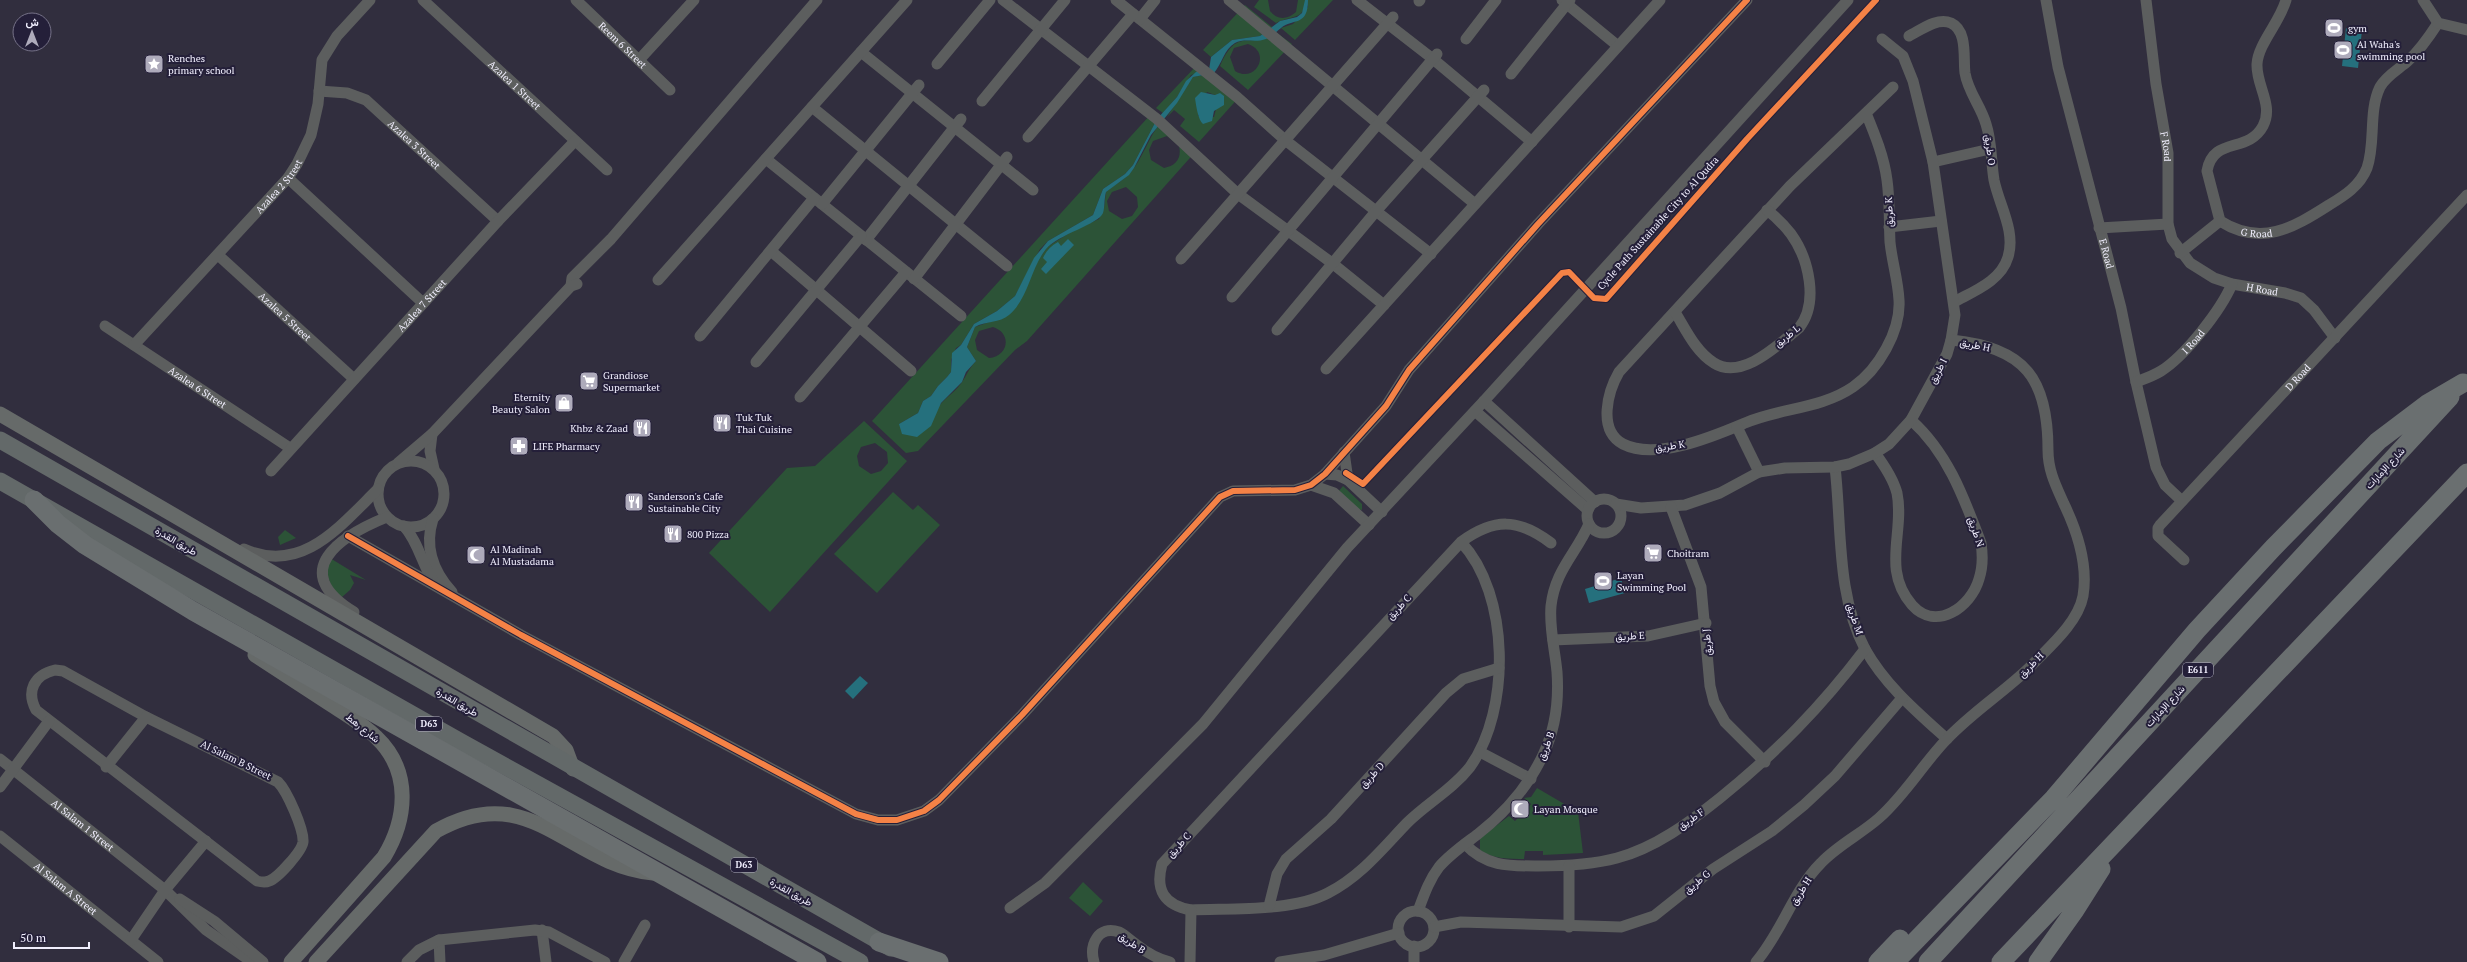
<svg xmlns="http://www.w3.org/2000/svg" width="2467" height="962" viewBox="0 0 2467 962" font-family="'PT Serif',Vazirmatn,serif">
  <style>
    .green { fill: #2c5337; fill-rule: evenodd }
    .water { fill: #25707d }
    .lines { fill: none; stroke-linecap: round; stroke-linejoin: round }
    .street { stroke: #5c5e5e; stroke-width: 11 }
    .secondary { stroke: #666a69; stroke-width: 15 }
    .primary { stroke: #636969; stroke-width: 17 }
    .highway { stroke: #6a6f70; stroke-width: 19 }
    .cycleway-casing { stroke: #241f39; stroke-width: 8 }
    .cycleway { stroke: #f48246; stroke-width: 6 }
    .labels { text-anchor: middle; dominant-baseline: central; stroke-width: 4; stroke-linejoin: round; paint-order: stroke }
    .shield { fill: #241f39; stroke: #b4b1c3; stroke-width: 1 }
    .shield-label { font-size: 9px; font-weight: bold; fill: #f1effe }
    .poi-label { font-size: 10px; fill: #f1effe; stroke: #241f39; text-anchor: start }
    .street-label { font-size: 10px; fill: #f1effe; stroke: #241f39 }
  </style>
  <rect width="100%" height="100%" fill="#312e3e"/>
  <path class="green" d="M1259 0H1268L1270 11C1277 20 1287 20 1296 12L1298 0H1305C1307 20 1287 16 1276 23L1254 7Z
    M1308 0H1333L1295 40 1281 28 1293 24 1308 7Z
    M1245 5 1272 27 1260 36 1232 40 1211 57 1203 50Z
    M1277 33 1292 44 1248 90 1220 66C1238 26 1246 50 1277 33ZM1248 44C1272 52 1256 84 1235 71L1230 57 1234 48Z
    M1200 62 1209 70 1191 75 1177 97 1163 113 1156 108Z
    M1214 73 1241 95 1199 142 1180 126 1185 119 1174 110 1167 117 1193 77ZM1207 92 1215 95 1216 109 1214 117 1198 116V107Z
    M1151 114 1157 119 1133 165 1125 174 1103 189 1093 215 1048 241 1040 249 1015 296 997 311 974 324 961 345 956 348 951 360V372L947 377 938 386 931 396 923 401 918 413 899 424 933 420C936 403 949 398 959 386 966 378 968 369 976 361L967 347 975 327 992 321 1028 283 1037 262 1047 247 1074 230 1099 219 1104 208 1106 192C1113 185 1123 181 1130 173 1143 158 1148 138 1161 122L1197 150 1027 341 1015 350 918 451 906 453 872 421ZM1167 136 1179 146C1182 158 1176 166 1164 168L1151 160 1149 150 1153 141ZM1126 187 1137 197 1138 207 1132 216 1122 219 1109 211 1107 201 1112 192ZM993 327C1012 333 1009 356 989 358L977 350 975 340 979 331Z
    M864 421 907 461 770 612 709 553 787 468 815 466ZM875 443 887 452 888 463 881 471 871 474 859 466 857 456 861 447Z
    M1343 486 1362 504V510L1358 509 1338 492Z
    M893 492 913 510 918 505 940 525 877 593 834 554Z
    M285 530 296 538 280 545 278 537Z
    M325 555 366 580 350 575 354 583 350 590 342 597 334 593 322 561Z
    M1537 788 1578 812 1583 853 1543 855V851H1525L1524 859C1510 859 1492 859 1480 850V838L1509 816 1515 821 1531 804 1524 798 1531 797Z
    M1083 882 1103 901 1090 916 1069 898Z"/>
  <path class="water" d="M1305 0H1308C1308 27 1293 18 1281 28 1276 32 1272 37 1266 39 1256 43 1244 38 1235 43 1224 49 1222 64 1214 73L1193 77 1177 103 1151 135 1134 168 1129 175 1106 192C1104 199 1105 207 1103 213 1099 224 1057 235 1046 249 1030 269 1029 298 1009 315 1000 323 985 321 975 327L967 347 976 361 966 372 962 382 941 403 931 426 917 437 902 434 899 424 918 413 923 401 931 396 938 386 947 377 951 372 952 353 961 345 974 324 997 311 1015 296 1034 258 1048 241 1093 215 1103 189 1125 174 1133 165 1157 119 1177 97 1186 81 1196 72 1209 70 1211 57 1232 40 1260 36 1280 21 1297 17 1302 13Z
    M2346 28 2362 30 2358 68 2342 66Z
    M1201 92 1215 95 1220 93 1224 96V105L1214 111 1212 121 1203 124C1198 120 1196 105 1195 98Z
    M1068 239 1074 245 1046 274 1041 269 1047 262 1043 258C1046 251 1051 246 1058 242L1061 246Z
    M1621 578 1625 593 1589 603 1585 589Z
    M860 676 868 683 853 699 845 691Z"/>
  <g class="lines">
    <g class="street">
      <path id="s1" d="M423 0 607 170"/>
      <path id="s2" d="M576 0 670 90"/>
      <path d="M1003 0 1157 119 1238 194 1332 263 1384 305"/>
      <path d="M1116 0 1237 97 1285 140 1431 254"/>
      <path d="M1229 0 1475 204"/>
      <path d="M1357 0 1433 59 1532 142"/>
      <path d="M1562 0 1618 46"/>
      <path id="s3" d="M2046 0 2058 67 2121 308 2136 382 2156 467 2165 485 2182 501"/>
      <path id="s4" d="M2146 0 2156 84 2168 153V224L2172 239 2190 263 2214 278 2232 284 2285 293 2301 298 2314 310 2335 338"/>
      <path id="s5" d="M2286 0C2280 22 2258 44 2257 64 2256 86 2274 105 2263 126 2248 154 2213 136 2207 171L2220 221C2261 247 2293 228 2329 205 2344 196 2360 186 2367 168 2376 142 2368 112 2380 87 2386 76 2399 69 2408 61 2421 49 2429 37 2438 23"/>
      <path d="M2423 0 2438 23 2467 30"/>
      <path d="M1419 1 1420 0"/>
      <path d="M1140 19 1155 0"/>
      <path d="M1909 36C1921 30 1937 17 1951 23 1968 31 1963 58 1965 73 1968 92 1981 106 1986 124 1992 142 1991 162 1994 180 1999 205 2016 231 2008 257 2001 281 1974 291 1954 302"/>
      <path d="M1466 39 1496 0"/>
      <path d="M861 52 1033 190"/>
      <path d="M639 60 694 0"/>
      <path d="M937 64 990 0"/>
      <path d="M1511 74 1570 0"/>
      <path id="s6" d="M319 91 347 93 366 100 498 221"/>
      <path d="M982 101 1065 0"/>
      <path d="M812 107 1007 266"/>
      <path d="M1866 113C1875 135 1884 157 1887 180 1890 201 1889 222 1890 242 1892 262 1898 280 1899 300 1901 331 1878 370 1853 387 1821 409 1780 408 1745 423 1714 436 1656 461 1623 444 1597 430 1608 391 1619 372L1790 186 1893 87"/>
      <path d="M1028 137 1133 14"/>
      <path d="M766 159 961 316"/>
      <path d="M1933 162 1990 149"/>
      <path d="M288 178 423 303"/>
      <path d="M822 204 919 85"/>
      <path d="M1889 227 1941 221"/>
      <path d="M2099 228 2168 224"/>
      <path d="M866 240 961 119"/>
      <path d="M771 251 911 371"/>
      <path d="M2180 253 2220 221"/>
      <path id="s7" d="M218 255 354 379"/>
      <path d="M1181 259 1393 17"/>
      <path d="M914 279 1007 157"/>
      <path d="M658 280 907 0"/>
      <path d="M571 286 572 278 611 239 817 0"/>
      <path d="M1232 297 1437 54"/>
      <path d="M1675 312C1686 330 1696 352 1714 363 1742 381 1779 344 1799 328 1819 303 1809 259 1791 234 1784 225 1776 217 1767 210"/>
      <path id="s8" d="M105 326 290 448"/>
      <path d="M1277 330 1377 210 1484 90"/>
      <path d="M700 336 814 198"/>
      <path id="s9" d="M134 345 288 178 297 164 311 135 318 104 322 60 337 36 370 0"/>
      <path d="M756 362 861 236"/>
      <path d="M1326 369 1660 0"/>
      <path id="s10" d="M2136 382C2144 379 2153 376 2161 371 2185 356 2221 310 2232 284"/>
      <path d="M800 397 906 272"/>
      <path d="M1484 401 1595 502"/>
      <path d="M1475 411 1588 510"/>
      <path d="M1737 427 1759 472"/>
      <path d="M432 434 430 451 434 469"/>
      <path d="M1344 452 1348 480 1382 512"/>
      <path d="M1875 453C1884 465 1893 478 1897 493 1905 532 1881 569 1912 605 1936 632 1971 607 1979 579 1983 567 1983 556 1981 543 1964 498 1948 453 1911 420"/>
      <circle cx="411" cy="494" r="33"/>
      <path d="M398 463 432 434 571 286 577 284"/>
      <path d="M1835 467C1842 527 1836 594 1865 649 1885 685 1917 712 1947 739"/>
      <path id="s11" d="M271 471 498 221 575 141"/>
      <path d="M1325 474 1337 475 1348 480"/>
      <path d="M1311 485 1334 493 1369 525"/>
      <circle cx="1604" cy="516" r="17"/>
      <path d="M1616 504 1641 508 1685 505 1720 493 1759 472 1785 468 1835 467 1849 464 1875 453 1889 444 1911 420 1947 354 1951 340 1955 315 1933 162 1913 81 1903 56 1882 39"/>
      <path d="M1671 507 1701 587 1710 686 1714 702 1725 722 1765 762"/>
      <path d="M433 519C424 547 433 571 452 592"/>
      <path d="M404 526C420 544 422 567 436 585"/>
      <path d="M348 536 521 635 856 814 878 820H897L924 811 939 800 1022 715 1220 497 1233 491 1295 490 1311 485 1325 474 1386 406 1409 370 1538 224 1747 0"/>
      <path d="M1461 542C1510 594 1511 710 1470 767 1452 790 1427 803 1407 823 1382 849 1361 876 1328 893 1292 912 1231 908 1191 910 1164 905 1155 890 1162 864L1461 542C1494 518 1518 518 1551 543"/>
      <path d="M244 549C302 575 340 526 378 489"/>
      <path id="s12" d="M2184 560 2158 536V528L2160 525 2467 195"/>
      <path d="M354 612C287 571 340 536 387 517"/>
      <path d="M1553 640 1648 636 1706 623"/>
      <path d="M55 670 63 671 146 717 278 782C287 791 304 829 303 842 302 851 278 878 269 881 265 883 261 882 257 881L36 710C26 691 34 675 55 670Z"/>
      <path d="M1480 752 1531 779"/>
      <path id="s13" d="M0 759 165 890 206 930 252 962"/>
      <path d="M106 767 146 717"/>
      <path d="M0 787 49 721"/>
      <path id="s14" d="M0 836 158 962"/>
      <path d="M1465 844C1486 867 1510 866 1539 866 1566 866 1591 865 1617 858 1655 848 1690 822 1720 798 1777 752 1821 707 1865 649"/>
      <path d="M1569 866V927"/>
      <path d="M180 899 214 921 263 962"/>
      <path d="M1269 906 1277 874 1286 859 1331 819 1446 693 1463 679 1499 668"/>
      <path d="M1010 908 1045 883 1203 724 1347 548 1484 401 1848 0"/>
      <path d="M1418 911C1424 895 1429 880 1439 867 1450 854 1465 844 1478 834 1506 812 1528 787 1543 755 1555 730 1559 700 1557 672 1555 650 1549 628 1551 606 1555 570 1576 554 1589 524"/>
      <circle cx="1416" cy="929" r="18"/>
      <path d="M1434 927 1461 922 1621 927 1654 916 1713 869 1772 831 1804 805 1835 776 1902 698"/>
      <path d="M542 930 546 962"/>
      <path d="M131 940 165 890 206 841"/>
      <path d="M439 940 440 962"/>
      <path d="M407 962 419 950 439 940 535 930 549 932 605 962"/>
      <path d="M624 962 645 925"/>
      <path d="M1094 962C1089 945 1098 925 1119 932 1125 935 1131 941 1137 945 1147 953 1158 959 1170 962"/>
      <path d="M1190 962 1191 910"/>
      <path d="M1280 962 1324 955 1399 933"/>
      <path d="M1414 962V946"/>
      <path d="M1756 962C1782 932 1793 891 1821 863 1838 845 1861 834 1879 818 1905 795 1923 764 1946 740 1971 713 2003 693 2030 667 2048 648 2078 623 2083 596 2088 566 2077 531 2064 504 2056 486 2048 471 2048 450 2048 379 2025 347 1951 340"/>
    </g>
    <path class="secondary" d="M0 414 553 736 566 750 573 769
      M255 655C278 670 301 685 324 700 342 712 361 722 376 737 412 771 407 819 384 857L291 962
      M316 962 436 831C531 777 568 865 653 873"/>
    <path class="primary" d="M0 440 891 948
      M0 481 461 742 860 962"/>
    <path class="highway" d="M34 500 58 524 85 545 193 611 817 962
      M879 942 939 962
      M1878 962 1900 939
      M1895 962 2054 798 2197 630 2273 548 2378 441 2427 404 2463 383
      M1928 962 2450 397
      M2001 962 2467 473
      M2038 962 2075 910 2101 869"/>
    <defs>
      <path id="cycleway" d="M1346 473 1363 484 1562 273 1569 272 1594 298 1606 299 1747 139 1876 0
        M348 536 521 635 856 814 878 820H897L924 811 939 800 1022 715 1220 497 1233 491 1295 490 1311 485 1325 474 1386 406 1409 370 1538 224 1747 0"/>
    </defs>
    <use href="#cycleway" class="cycleway-casing"/>
    <use href="#cycleway" class="cycleway"/>
  </g>
  <defs>
    <symbol id="stadium-square" viewBox="-11 -11 22 22"><rect x="-9" y="-9" width="18" height="18" rx="4" fill="#aeabbb" stroke="#241f39"/><path d="M0-5a6.5 5 0 1 0 0 10a6.5 5 0 1 0 0-10ZM-3.5-1.8h7v3.6h-7Z" fill="#fff"/></symbol>
    <symbol id="sight-square" viewBox="-11 -11 22 22"><rect x="-9" y="-9" width="18" height="18" rx="4" fill="#aeabbb" stroke="#241f39"/><path d="M0-6L1.8-2.2L6-1.7L2.9 1.2L3.7 5.4L0 3.3L-3.7 5.4L-2.9 1.2L-6-1.7L-1.8-2.2Z" fill="#fff"/></symbol>
    <symbol id="supermarket-square" viewBox="-11 -11 22 22"><rect x="-9" y="-9" width="18" height="18" rx="4" fill="#aeabbb" stroke="#241f39"/><path d="M-6-5.5h2.5l.6 2H6L4.5 2H-2.5L-4.4-4H-6ZM-1.5 3.2a1.3 1.3 0 1 0 .1 0ZM3 3.2a1.3 1.3 0 1 0 .1 0Z" fill="#fff"/></symbol>
    <symbol id="shop-square" viewBox="-11 -11 22 22"><rect x="-9" y="-9" width="18" height="18" rx="4" fill="#aeabbb" stroke="#241f39"/><path d="M-5-2.5h2.3a2.7 3.5 0 0 1 5.4 0H5L5.5 6h-11ZM-1.5-2.5h3a1.5 2.3 0 0 0-3 0Z" fill="#fff"/></symbol>
    <symbol id="restaurant-square" viewBox="-11 -11 22 22"><rect x="-9" y="-9" width="18" height="18" rx="4" fill="#aeabbb" stroke="#241f39"/><path d="M-5-6h1v4h1v-4h1v4h1v-4h1v5L-1.5 .5V6h-2V.5L-5-1ZM5-6V6H3V1.5H1.5Q1.5-4 5-6Z" fill="#fff"/></symbol>
    <symbol id="pharmacy-square" viewBox="-11 -11 22 22"><rect x="-9" y="-9" width="18" height="18" rx="4" fill="#aeabbb" stroke="#241f39"/><path d="M-2-6h4v4h4v4h-4v4h-4v-4h-4v-4h4Z" fill="#fff"/></symbol>
    <symbol id="mosque-square" viewBox="-11 -11 22 22"><rect x="-9" y="-9" width="18" height="18" rx="4" fill="#aeabbb" stroke="#241f39"/><path d="M3.5-4.9A6 6 0 1 0 3.5 4.9A5 5 0 1 1 3.5-4.9Z" fill="#fff"/></symbol>
  </defs>
  <g fill-rule="evenodd">
    <use href="#stadium-square" x="2323" y="17" width="22" height="22"/>
    <use href="#stadium-square" x="2332" y="39" width="22" height="22"/>
    <use href="#sight-square" x="143" y="53" width="22" height="22"/>
    <use href="#supermarket-square" x="578" y="370" width="22" height="22"/>
    <use href="#shop-square" x="553" y="392" width="22" height="22"/>
    <use href="#restaurant-square" x="711" y="412" width="22" height="22"/>
    <use href="#restaurant-square" x="631" y="417" width="22" height="22"/>
    <use href="#pharmacy-square" x="508" y="435" width="22" height="22"/>
    <use href="#restaurant-square" x="623" y="491" width="22" height="22"/>
    <use href="#restaurant-square" x="662" y="523" width="22" height="22"/>
    <use href="#supermarket-square" x="1642" y="542" width="22" height="22"/>
    <use href="#mosque-square" x="465" y="544" width="22" height="22"/>
    <use href="#stadium-square" x="1592" y="570" width="22" height="22"/>
    <use href="#mosque-square" x="1509" y="798" width="22" height="22"/>
  </g>
  <g class="labels">
    <g class="shield">
      <rect x="2183" y="663" width="30" height="14" rx="3"/>
      <rect x="416" y="717" width="26" height="14" rx="3"/>
      <rect x="731" y="858" width="26" height="14" rx="3"/>
    </g>
    <g class="shield-label">
      <text x="2198" y="670">E611</text>
      <text x="429" y="724">D63</text>
      <text x="744" y="865">D63</text>
    </g>
    <g class="poi-label">
      <text x="2348" y="28">gym</text>
      <text x="2357" y="44">Al Waha's<tspan x="2357" dy="12">swimming pool</tspan></text>
      <text x="168" y="58">Renches<tspan x="168" dy="12">primary school</tspan></text>
      <text x="603" y="375">Grandiose<tspan x="603" dy="12">Supermarket</tspan></text>
      <text x="550" y="397" text-anchor="end">Eternity<tspan x="550" dy="12">Beauty Salon</tspan></text>
      <text x="736" y="417">Tuk Tuk<tspan x="736" dy="12">Thai Cuisine</tspan></text>
      <text x="628" y="428" text-anchor="end">Khbz &amp; Zaad</text>
      <text x="533" y="446">LIFE Pharmacy</text>
      <text x="648" y="496">Sanderson's Cafe<tspan x="648" dy="12">Sustainable City</tspan></text>
      <text x="687" y="534">800 Pizza</text>
      <text x="490" y="549">Al Madinah<tspan x="490" dy="12">Al Mustadama</tspan></text>
      <text x="1667" y="553">Choitram</text>
      <text x="1617" y="575">Layan<tspan x="1617" dy="12">Swimming Pool</tspan></text>
      <text x="1534" y="809">Layan Mosque</text>
    </g>
    <g class="street-label">
      <text stroke="none"><textPath href="#s2" startOffset="65">Reem 6 Street</textPath></text>
      <text stroke="none"><textPath href="#s1" startOffset="125">Azalea 1 Street</textPath></text>
      <text stroke="none"><textPath href="#s6" startOffset="114">Azalea 3 Street</textPath></text>
      <text stroke="none"><textPath href="#s4" startOffset="148">F Road</textPath></text>
      <text transform="translate(1990 150) rotate(83)">طريق O</text>
      <text stroke="none"><textPath href="#s9" startOffset="215">Azalea 2 Street</textPath></text>
      <text transform="translate(1889 212) rotate(-92)">طريق K</text>
      <text transform="translate(1658 223) rotate(-48)">Cycle Path Sustainable City to Al Qudra</text>
      <text stroke="none"><textPath href="#s5" startOffset="301">G Road</textPath></text>
      <text stroke="none"><textPath href="#s3" startOffset="261">E Road</textPath></text>
      <text stroke="none"><textPath href="#s4" startOffset="349">H Road</textPath></text>
      <text stroke="none"><textPath href="#s11" startOffset="224">Azalea 7 Street</textPath></text>
      <text stroke="none"><textPath href="#s7" startOffset="91">Azalea 5 Street</textPath></text>
      <text transform="translate(1787 336) rotate(-39)">طريق L</text>
      <text stroke="none"><textPath href="#s10" startOffset="71">I Road</textPath></text>
      <text transform="translate(1975 345) rotate(12)">طريق H</text>
      <text transform="translate(1938 371) rotate(-63)">طريق I</text>
      <text stroke="none"><textPath href="#s12" startOffset="249">D Road</textPath></text>
      <text stroke="none"><textPath href="#s8" startOffset="111">Azalea 6 Street</textPath></text>
      <text transform="translate(1670 446) rotate(-8)">طريق K</text>
      <text transform="translate(2385 468) rotate(-47)">شارع الإمارات</text>
      <text transform="translate(1976 532) rotate(71)">طريق N</text>
      <text transform="translate(176 541) rotate(30)">طريق القدرة</text>
      <text transform="translate(1399 607) rotate(-47)">طريق C</text>
      <text transform="translate(1855 619) rotate(72)">طريق M</text>
      <text transform="translate(1630 636) rotate(-3)">طريق E</text>
      <text transform="translate(1707 642) rotate(-94)">طريق J</text>
      <text transform="translate(2031 665) rotate(-46)">طريق H</text>
      <text transform="translate(457 702) rotate(30)">طريق القدرة</text>
      <text transform="translate(2165 706) rotate(-47)">شارع الإمارات</text>
      <text transform="translate(363 728) rotate(39)">شارع رهط</text>
      <text transform="translate(1546 746) rotate(-69)">طريق B</text>
      <text transform="translate(236 760) rotate(26)">Al Salam B Street</text>
      <text transform="translate(1372 775) rotate(-48)">طريق D</text>
      <text transform="translate(1691 819) rotate(-35)">طريق F</text>
      <text stroke="none"><textPath href="#s13" startOffset="106">Al Salam 1 Street</textPath></text>
      <text transform="translate(1179 845) rotate(-48)">طريق C</text>
      <text transform="translate(1697 882) rotate(-40)">طريق G</text>
      <text stroke="none"><textPath href="#s14" startOffset="84">Al Salam A Street</textPath></text>
      <text transform="translate(1801 891) rotate(-58)">طريق H</text>
      <text transform="translate(791 892) rotate(29)">طريق القدرة</text>
      <text transform="translate(1132 943) rotate(34)">طريق B</text>
    </g>
  </g>
  <g transform="translate(32 32)"><circle r="19" fill="#241f39" stroke="#767288"/>
  <path d="M0-3L7 15L0 10L-7 15Z" fill="#aeabbb"/>
  <text y="-6" font-size="11" font-weight="bold" text-anchor="middle" fill="#f1effe">ش</text>
  </g>
  <path d="M14 942v6h75v-6" fill="none" stroke="#f1effe" stroke-width="2"/>
  <text x="20" y="942" font-size="12" fill="#f1effe" stroke="#241f39" stroke-width="3" paint-order="stroke">50 m</text>
</svg>
